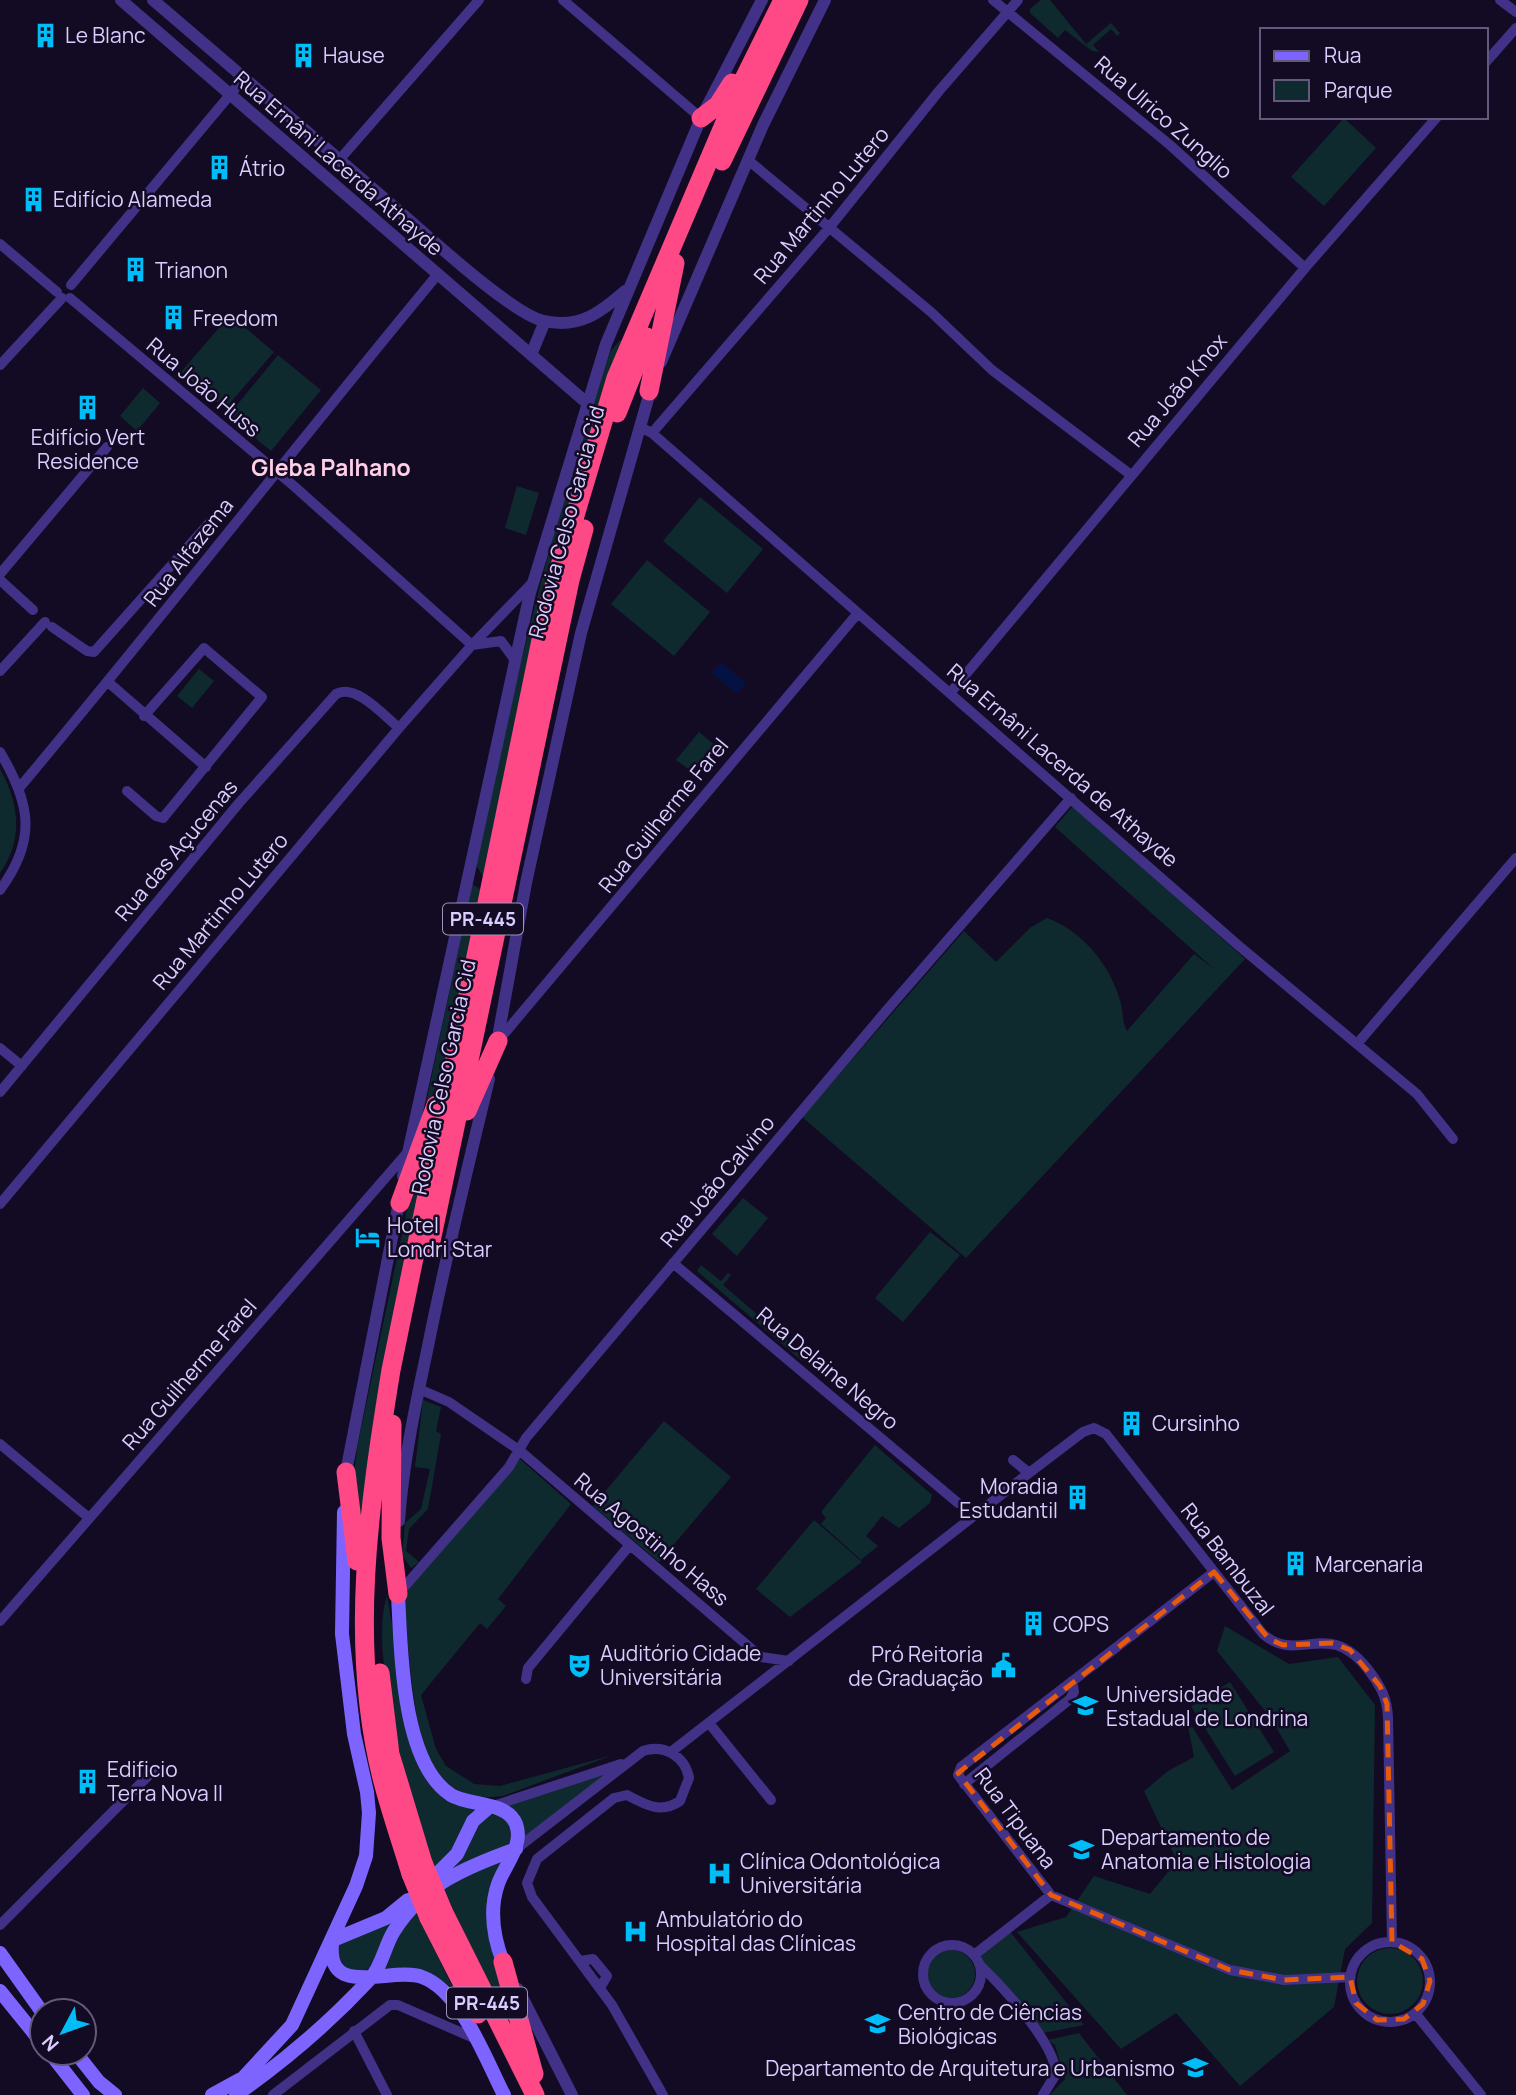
<svg xmlns="http://www.w3.org/2000/svg" width="1516" height="2095" viewBox="0 0 1516 2095" font-family="Manrope,sans-serif">
  <style>
    .green { fill: #0e2a2e }
    .water { fill: #041243 }
    .lines { fill: none; stroke-linecap: round; stroke-linejoin: round }
    .minor { stroke: #413187; stroke-width: 10 }
    .tertiary { stroke: #413187; stroke-width: 12 }
    .secondary { stroke: #7e64ff; stroke-width: 14 }
    .motorway { stroke: #ff4886; stroke-width: 19 }
    .motorway-bridge { stroke: #ff4886; stroke-width: 19 }
    .marked { fill: none; stroke: #e8590c; stroke-width: 5; stroke-dasharray: 14 9; stroke-linejoin: round }
    .labels { text-anchor: middle; dominant-baseline: central; stroke-width: 5; stroke-linejoin: round; paint-order: stroke }
    .shield { fill: #130b23; stroke: #9e93bd; stroke-width: 2 }
    .shield-label { font-size: 19px; font-weight: bold; fill: #dacdff }
    .poi-label { font-size: 21px; fill: #dacdff; stroke: #130b23; text-anchor: start }
    .street-label { font-size: 21px; fill: #dacdff; stroke: #130b23 }
    .neighbourhood-label { font-size: 23px; font-weight: bold; fill: #ffcfe7; stroke: #130b23 }
  </style>
  <rect width="100%" height="100%" fill="#130b23"/>
  <path class="green" d="M1041 0H1050L1086 44 1111 23 1120 33 1117 36 1111 29 1093 45 1099 52 1092 51 1065 30 1058 38 1030 13V9Z
    M1344 118 1376 148 1324 206 1291 177Z
    M230 315 274 352 225 409 181 372Z
    M626 340 484 878 476 865C506 725 536 586 579 450H583L580 448 610 352 619 341Z
    M278 355 321 390 271 451 228 416Z
    M143 388 160 403 137 431 120 416Z
    M517 486 539 493 526 535 505 528Z
    M700 497 763 549 727 593 663 541Z
    M647 560 710 612 674 656 611 604Z
    M199 669 214 681 192 708 177 696Z
    M699 732 716 746 694 773 676 760Z
    M0 769C19 803 24 839 0 873Z
    M1073 806 1245 959 966 1258 802 1117 964 931 996 962 1031 927 1047 918C1083 931 1112 967 1121 1004 1123 1013 1122 1022 1127 1031L1194 954 1213 968 1055 827Z
    M472 884 485 892 444 1075 425 1108Z
    M430 1129 362 1532 353 1480 358 1443 414 1177Z
    M743 1198 768 1218 737 1256 712 1234Z
    M930 1232 960 1255 903 1322 875 1298Z
    M701 1265 721 1281 728 1273 731 1275 723 1285 806 1356 802 1361 697 1271Z
    M423 1400 441 1407 436 1431 441 1434 428 1509 409 1529 406 1551 419 1562 411 1568 402 1555 405 1523 421 1509 430 1469 415 1467Z
    M664 1421 731 1477 659 1562 593 1506Z
    M875 1445 932 1495 930 1503 899 1528 882 1516 866 1536 878 1546 861 1560 821 1524 826 1518 821 1512Z
    M520 1459 571 1504 498 1599 506 1606 487 1629 480 1623 421 1695 436 1749 446 1766 474 1784 500 1786 613 1755 503 1796C479 1799 455 1795 439 1775 410 1739 410 1642 403 1595Z
    M814 1520 862 1562 790 1617 756 1589Z
    M387 1596 415 1754 476 1809 456 1847 435 1869C413 1810 367 1654 387 1596Z
    M1225 1626 1289 1664 1338 1657 1375 1705 1372 1923 1345 1949 1334 2007 1240 2086 1176 2013 1121 2049 1017 1932 1066 1917 1094 1876 1150 1894 1177 1861 1144 1791 1168 1771 1194 1757 1186 1717 1232 1790 1290 1751 1270 1717 1217 1651Z
    M1230 1682 1274 1752 1235 1776 1191 1706Z
    M602 1774 607 1775 524 1837 505 1807Z
    M491 1813 500 1815 511 1826 510 1844 455 1867 476 1823Z
    M502 1862 487 1928 513 2033 442 1887 490 1863Z
    M415 1910 454 1990C434 1972 410 1965 383 1970L388 1949Z
    M396 1917 369 1968 365 1971 345 1969 337 1952 339 1944Z
    M1008 1929 1084 2025 1038 2034 976 1954Z
    M1357 1981a33 33 0 1 1 66 0a33 33 0 1 1-66 0Z
    M927 1974a24 24 0 1 1 48 0a24 24 0 1 1-48 0Z
    M1079 2033 1127 2095H1050L1065 2079 1055 2045 1048 2040Z"/>
  <path class="water" d="M721 662 746 683 737 694 711 673Z"/>
  <g class="lines">
    <path class="minor" d="M563 0 701 118
      M993 0 1170 145 1305 268
      M1500 0 1516 12
      M1486 62 1516 28
      M340 159 479 0
      M748 160 931 312 992 370 1131 475
      M0 244 57 292
      M71 285 244 78
      M70 298 295 487 472 645
      M0 365 62 298
      M640 427 652 433 1239 946 1417 1094 1453 1139
      M652 433 829 228 939 91 1018 0
      M0 574 107 447
      M0 580 33 610
      M52 627 87 651 94 652 210 522
      M472 645 501 641 515 660
      M0 671 45 622
      M108 682 206 767
      M951 692 1305 268 1437 117
      M0 752C31 804 37 840 0 890
      M20 787C162 618 297 444 438 274
      M127 791 156 816 163 818 262 697 204 648 144 716
      M498 1041 858 613
      M1357 1044 1516 858
      M0 1048 22 1066
      M0 1092 239 803 336 694C356 683 384 716 399 728
      M0 1204 399 728 472 645 533 582
      M673 1263 958 1503
      M419 1389 449 1402 519 1450 761 1657 789 1661
      M0 1444 89 1518
      M1013 1460 1029 1473
      M1214 1572 961 1767 958 1775 1051 1895 1230 1970 1284 1980 1350 1977
      M398 1594 509 1467 526 1438 886 1011 1071 798
      M0 1621 407 1153
      M526 1679 528 1668 629 1546
      M709 1723 771 1800
      M671 1752 1029 1473 1083 1432 1094 1428 1106 1434 1263 1634C1300 1666 1328 1615 1370 1672 1381 1687 1387 1698 1388 1717L1392 1942
      M964 1784 1070 1699 1074 1692 1072 1681
      M490 1807 621 1764
      M516 1849 643 1751C664 1744 685 1756 689 1778L680 1801C661 1814 646 1805 627 1795L614 1798 537 1859 527 1883 532 1897 612 2005 663 2095
      M0 1925 155 1769
      M1350 1982a40 40 0 1 1 80 0a40 40 0 1 1-80 0Z
      M923 1974a29 29 0 1 1 58 0a29 29 0 1 1-58 0Z
      M974 1955 1051 1895
      M580 1961 593 1959 607 1976 600 1988
      M979 1964C1002 1986 1055 2043 1056 2074L1043 2095
      M1415 2013 1481 2095
      M354 2031 387 2095
      M273 2095 390 2005H398L476 2039"/>
    <path class="tertiary" d="M121 0 588 404
      M153 0C235 70 318 141 400 212 429 237 512 314 544 321 580 329 601 312 625 291
      M531 355 545 321
      M661 362 763 125 825 0
      M496 1048 526 883 581 633 652 385
      M403 1176 530 593 606 344 701 118 762 0
      M346 1472 400 1197
      M399 1521C403 1464 415 1407 427 1351 445 1260 467 1170 489 1079
      M518 1989 572 2095"/>
    <path class="secondary" d="M398 1594C401 1648 401 1763 451 1795 469 1806 507 1801 516 1824 524 1846 505 1864 498 1884 489 1910 493 1936 503 1962
      M431 1880 457 1854 473 1821 488 1808
      M333 1940 386 1918 408 1900
      M332 1944C327 2000 393 1966 422 1977 461 1991 486 2060 504 2095
      M0 1953 42 2012
      M0 1991 42 2043
      M50 2053 83 2095
      M76 2053 99 2082 115 2095
      M212 2095 243 2078 292 2025 356 1886 366 1856 369 1813 367 1792 354 1734 342 1634 344 1512
      M236 2095C283 2062 331 2021 370 1979 382 1966 385 1945 394 1931 424 1884 466 1867 516 1849"/>
    <path class="motorway" d="M701 118 718 105 732 83
      M722 161 799 0
      M649 391 675 263
      M617 413 647 337
      M467 1111 498 1041
      M400 1203 436 1105
      M430 1246 570 580 584 529
      M392 1424 391 1538 398 1594
      M346 1472 357 1561
      M380 1673 390 1754 423 1863
      M411 1874C402 1844 391 1813 383 1782 348 1647 369 1505 391 1370L548 606 616 378 740 87 783 0
      M443 1911 535 2095
      M429 1918 478 2014
      M503 1962 534 2074"/>
    <path class="motorway-bridge" d="M423 1863 443 1911
      M411 1874 429 1918"/>
  </g>
  <path class="marked" d="M1214 1572 1269 1639 1283 1645 1333 1643 1350 1650 1380 1686 1387 1704 1392 1942 1422 1959 1430 1981 1423 2004 1404 2019 1377 2020 1356 2003 1350 1977 1284 1980 1230 1970 1051 1895 958 1773Z"/>
  <defs>
    <symbol id="building-bare" viewBox="-9 -9 18 18"><path d="M-4-6H4V6H1V3H-1V6H-4ZM-2.5-4.3h1.7v1.8h-1.7ZM.8-4.3h1.7v1.8H.8ZM-2.5-1h1.7V.8h-1.7ZM.8-1h1.7V.8H.8Z" fill="#00bdf8" stroke="#130b23" stroke-width="2.5" paint-order="stroke"/></symbol>
    <symbol id="hotel-bare" viewBox="-9 -9 18 18"><path d="M-6-4.5h1.5V1H6V5H4.5V3h-9V5H-6ZM-4 0a1.8 1.8 0 1 1 3.6 0ZM.5 0V-2.5h3Q6-2.5 6 0Z" fill="#00bdf8" stroke="#130b23" stroke-width="2.5" paint-order="stroke"/></symbol>
    <symbol id="theatre-bare" viewBox="-9 -9 18 18"><path d="M-5-5.5Q0-4 5-5.5V0Q5 5 0 6Q-5 5-5 0ZM-3.3-2.5H-1v1.5H-3.3ZM1-2.5H3.3v1.5H1ZM-2.8 1Q0 5.5 2.8 1Z" fill="#00bdf8" stroke="#130b23" stroke-width="2.5" paint-order="stroke"/></symbol>
    <symbol id="civic-bare" viewBox="-9 -9 18 18"><path d="M-.6-6.5H3V-4.5H.6V-3L4-1V1h2V6H-6V1h2V-1L-.6-3ZM-1.2 2.5V6h2.4V2.5Z" fill="#00bdf8" stroke="#130b23" stroke-width="2.5" paint-order="stroke"/></symbol>
    <symbol id="university-bare" viewBox="-9 -9 18 18"><path d="M0-5L7-2L0 1L-7-2ZM-4 1L0 2.5L4 1V4Q0 6-4 4Z" fill="#00bdf8" stroke="#130b23" stroke-width="2.5" paint-order="stroke"/></symbol>
    <symbol id="hospital-bare" viewBox="-9 -9 18 18"><path d="M-5-5h3v3.5h4V-5h3V5h-3V1.5h-4V5h-3Z" fill="#00bdf8" stroke="#130b23" stroke-width="2.5" paint-order="stroke"/></symbol>
  </defs>
  <g fill-rule="evenodd">
    <use href="#building-bare" x="28" y="18" width="35" height="35"/>
    <use href="#building-bare" x="286" y="38" width="35" height="35"/>
    <use href="#building-bare" x="202" y="150" width="35" height="35"/>
    <use href="#building-bare" x="16" y="182" width="35" height="35"/>
    <use href="#building-bare" x="118" y="252" width="35" height="35"/>
    <use href="#building-bare" x="156" y="300" width="35" height="35"/>
    <use href="#building-bare" x="70" y="390" width="35" height="35"/>
    <use href="#hotel-bare" x="350" y="1220" width="35" height="35"/>
    <use href="#building-bare" x="1114" y="1406" width="35" height="35"/>
    <use href="#building-bare" x="1060" y="1480" width="35" height="35"/>
    <use href="#building-bare" x="1278" y="1546" width="35" height="35"/>
    <use href="#building-bare" x="1016" y="1606" width="35" height="35"/>
    <use href="#theatre-bare" x="562" y="1648" width="35" height="35"/>
    <use href="#civic-bare" x="986" y="1648" width="35" height="35"/>
    <use href="#university-bare" x="1068" y="1688" width="35" height="35"/>
    <use href="#building-bare" x="70" y="1764" width="35" height="35"/>
    <use href="#university-bare" x="1064" y="1832" width="35" height="35"/>
    <use href="#hospital-bare" x="702" y="1856" width="35" height="35"/>
    <use href="#hospital-bare" x="618" y="1914" width="35" height="35"/>
    <use href="#university-bare" x="860" y="2006" width="35" height="35"/>
    <use href="#university-bare" x="1178" y="2050" width="35" height="35"/>
  </g>
  <g class="labels">
    <g class="shield">
      <rect x="443" y="903.5" width="80" height="31" rx="5"/>
      <rect x="447" y="1987.5" width="80" height="31" rx="5"/>
    </g>
    <g class="shield-label">
      <text x="483" y="919">PR-445</text>
      <text x="487" y="2003">PR-445</text>
    </g>
    <g class="poi-label">
      <text x="65" y="35">Le Blanc</text>
      <text x="323" y="55">Hause</text>
      <text x="239" y="168">Átrio</text>
      <text x="53" y="199">Edifício Alameda</text>
      <text x="155" y="270">Trianon</text>
      <text x="193" y="318">Freedom</text>
      <text x="88" y="437" text-anchor="middle">Edifício Vert<tspan x="88" dy="24">Residence</tspan></text>
      <text x="387" y="1225">Hotel<tspan x="387" dy="24">Londri Star</tspan></text>
      <text x="1152" y="1423">Cursinho</text>
      <text x="1058" y="1486" text-anchor="end">Moradia<tspan x="1058" dy="24">Estudantil</tspan></text>
      <text x="1315" y="1564">Marcenaria</text>
      <text x="1053" y="1624">COPS</text>
      <text x="600" y="1653">Auditório Cidade<tspan x="600" dy="24">Universitária</tspan></text>
      <text x="983" y="1654" text-anchor="end">Pró Reitoria<tspan x="983" dy="24">de Graduação</tspan></text>
      <text x="1106" y="1694">Universidade<tspan x="1106" dy="24">Estadual de Londrina</tspan></text>
      <text x="107" y="1769">Edificio<tspan x="107" dy="24">Terra Nova II</tspan></text>
      <text x="1101" y="1837">Departamento de<tspan x="1101" dy="24">Anatomia e Histologia</tspan></text>
      <text x="740" y="1861">Clínica Odontológica<tspan x="740" dy="24">Universitária</tspan></text>
      <text x="656" y="1919">Ambulatório do<tspan x="656" dy="24">Hospital das Clínicas</tspan></text>
      <text x="898" y="2012">Centro de Ciências<tspan x="898" dy="24">Biológicas</tspan></text>
      <text x="1175" y="2068" text-anchor="end">Departamento de Arquitetura e Urbanismo</text>
    </g>
    <g class="street-label">
      <text transform="translate(1164 117) rotate(41)">Rua Ulrico Zunglio</text>
      <text transform="translate(339 163) rotate(41)">Rua Ernâni Lacerda Athayde</text>
      <text transform="translate(821 205) rotate(-50)">Rua Martinho Lutero</text>
      <text transform="translate(204 387) rotate(40)">Rua João Huss</text>
      <text transform="translate(1177 390) rotate(-50)">Rua João Knox</text>
      <text transform="translate(566 522) rotate(-75)">Rodovia Celso Garcia Cid</text>
      <text transform="translate(188 552) rotate(-52)">Rua Alfazema</text>
      <text transform="translate(1063 765) rotate(41)">Rua Ernâni Lacerda de Athayde</text>
      <text transform="translate(663 815) rotate(-51)">Rua Guilherme Farel</text>
      <text transform="translate(176 850) rotate(-50)">Rua das Açucenas</text>
      <text transform="translate(220 911) rotate(-50)">Rua Martinho Lutero</text>
      <text transform="translate(443 1077) rotate(-78)">Rodovia Celso Garcia Cid</text>
      <text transform="translate(717 1181) rotate(-50)">Rua João Calvino</text>
      <text transform="translate(828 1368) rotate(40)">Rua Delaine Negro</text>
      <text transform="translate(189 1374) rotate(-49)">Rua Guilherme Farel</text>
      <text transform="translate(652 1539) rotate(40)">Rua Agostinho Hass</text>
      <text transform="translate(1228 1559) rotate(52)">Rua Bambuzal</text>
      <text transform="translate(1016 1818) rotate(53)">Rua Tipuana</text>
    </g>
    <g class="neighbourhood-label">
      <text x="331" y="467">Gleba Palhano</text>
    </g>
  </g>
  <rect x="1260" y="28" width="228" height="91" fill="#130b23" stroke="#63597b" stroke-width="2"/>
  <rect x="1274" y="51" width="35" height="10" fill="#7e64ff" stroke="#63597b" stroke-width="2"/>
  <text x="1324" y="63" font-size="21" fill="#dacdff">Rua</text>
  <rect x="1274" y="80" width="35" height="21" fill="#0e2a2e" stroke="#63597b" stroke-width="2"/>
  <text x="1324" y="98" font-size="21" fill="#dacdff">Parque</text>
  <g transform="translate(63 2032) rotate(229)"><circle r="33" fill="#130b23" stroke="#63597b" stroke-width="2"/>
  <path d="M0-5L12 26L0 18L-12 26Z" fill="#00bdf8"/>
  <text y="-10" font-size="19" font-weight="bold" text-anchor="middle" fill="#dacdff">N</text>
  </g>
</svg>
